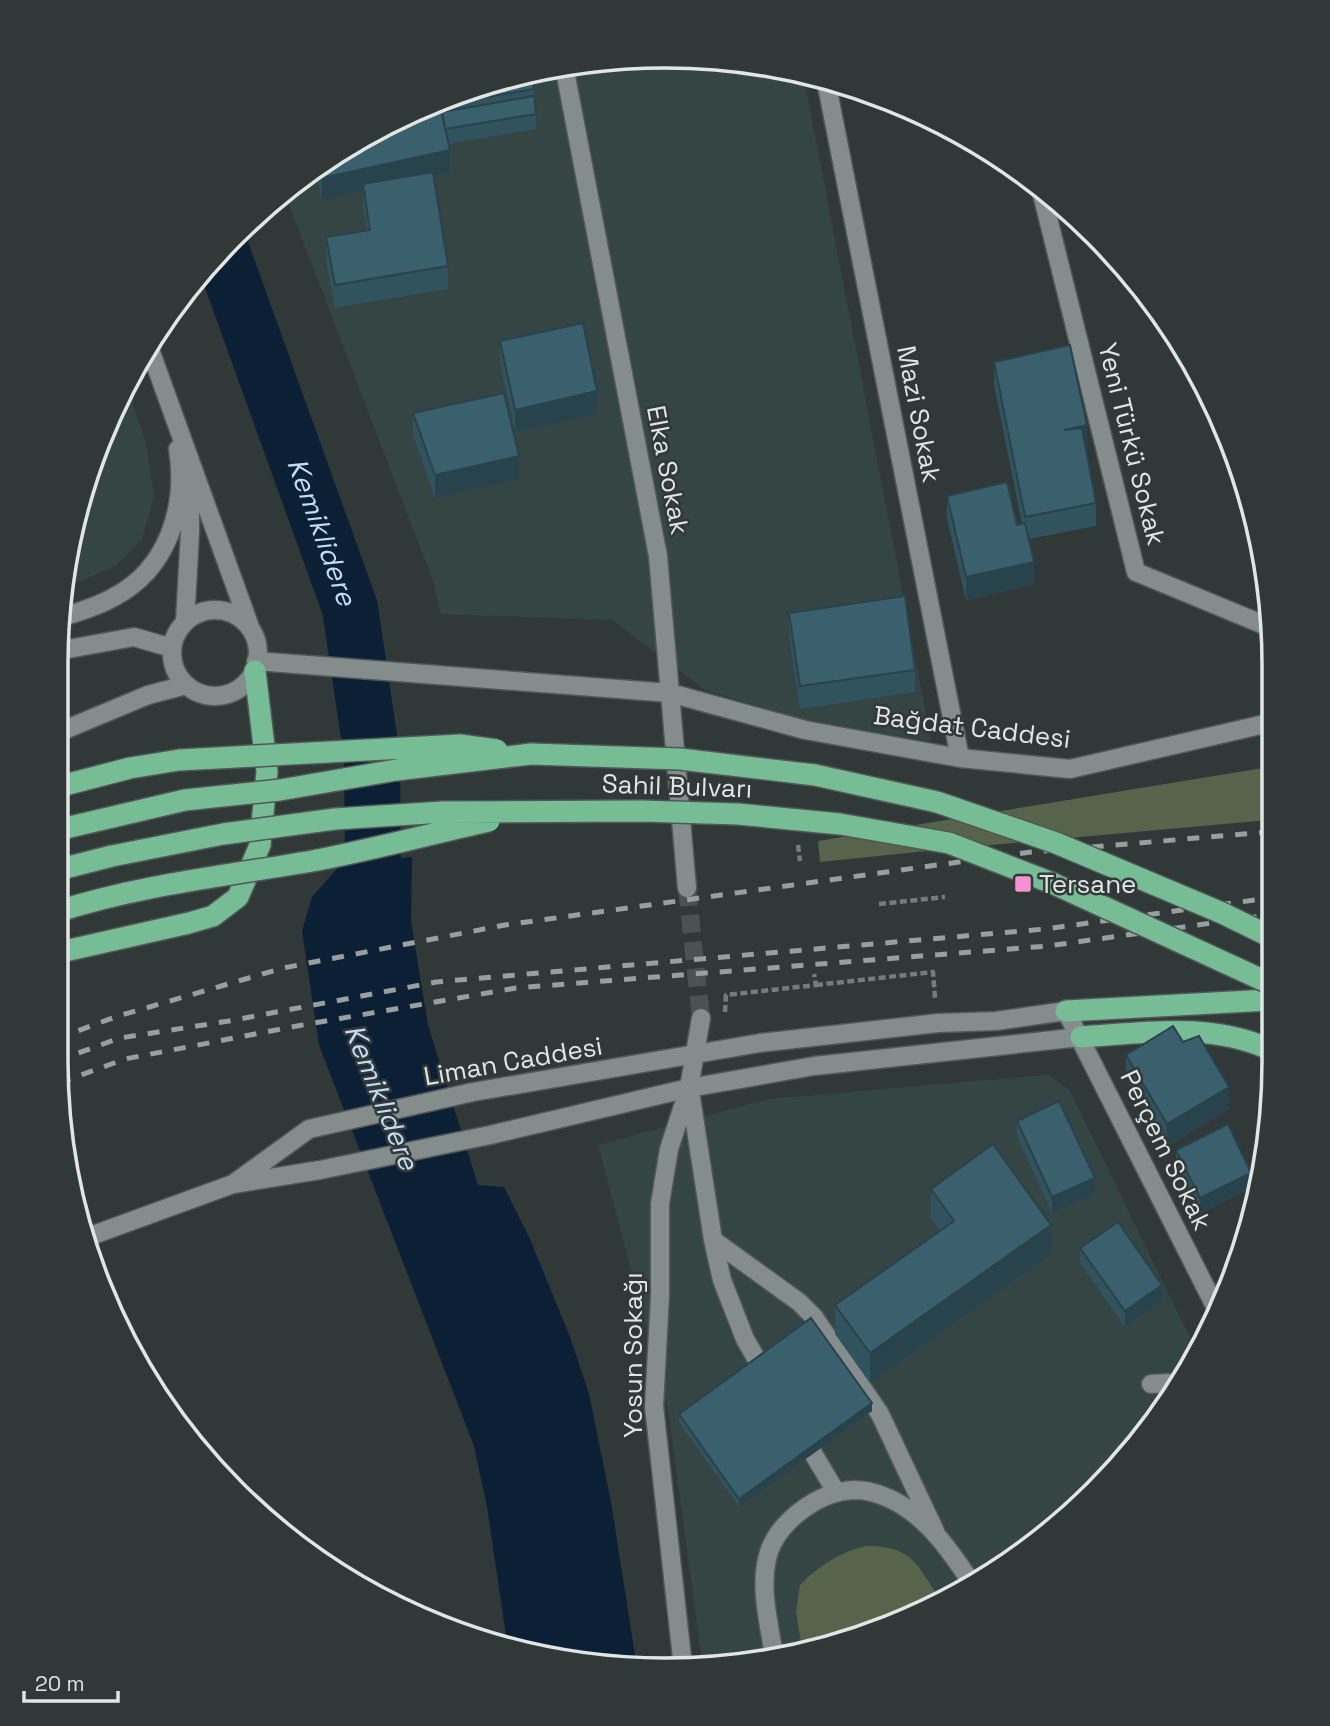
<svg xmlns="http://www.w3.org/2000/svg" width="1330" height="1726" viewBox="0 0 1330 1726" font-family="'Space Grotesk',sans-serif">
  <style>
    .built { fill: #354543 }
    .green { fill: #57634a }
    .water { fill: #0b2034 }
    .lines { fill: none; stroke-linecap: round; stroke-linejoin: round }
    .river { stroke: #0b2034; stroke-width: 56 }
    .minor-tunnel { stroke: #4b5352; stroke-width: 18; stroke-dasharray: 18 9; stroke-linecap: butt }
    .minor-casing { stroke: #515756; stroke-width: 21 }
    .highway-casing { stroke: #515756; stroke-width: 24 }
    .path { stroke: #757c7b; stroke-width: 4.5; stroke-dasharray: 7 3.5; stroke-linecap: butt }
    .minor { stroke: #848d8c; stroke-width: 18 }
    .highway { stroke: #76bc95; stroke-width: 21 }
    .rail { stroke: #999f9e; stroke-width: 5; stroke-dasharray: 12 12; stroke-linecap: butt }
    .highway-bridge-casing { stroke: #515756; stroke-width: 24; stroke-linecap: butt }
    .highway-bridge { stroke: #76bc95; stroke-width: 21 }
    .wall { fill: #31535d }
    .shaded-wall { fill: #28434c }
    .building { fill: #39606c; stroke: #28434c; stroke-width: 2 }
    .poi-dot { fill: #f591d2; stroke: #313938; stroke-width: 2.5 }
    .labels { text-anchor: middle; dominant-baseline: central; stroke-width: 5; stroke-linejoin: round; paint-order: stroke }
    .street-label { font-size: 26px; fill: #e1e6e5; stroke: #313938 }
    .poi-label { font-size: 26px; fill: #e1e6e5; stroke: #313938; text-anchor: start }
    .water-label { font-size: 28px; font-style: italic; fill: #c2dbf7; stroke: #313938 }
    .rim { fill: none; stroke: #e1e6e5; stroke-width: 3.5 }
  </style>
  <rect width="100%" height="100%" fill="#313938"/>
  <path class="built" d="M665 56 784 68 803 73 931 741 805 720 705 690 612 620 441 614 433 581 286 197 327 158 432 102 547 68Z
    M126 385 146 443 154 496 142 540 114 567 63 588 77 507 119 395Z
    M1048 1075 1069 1089 1197 1352 1172 1399 1095 1492 1003 1568 860 1638 703 1669 668 1409 598 1145 769 1099Z"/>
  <path class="green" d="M1269 767V820L946 849 820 862 818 841Z
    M866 1546C913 1546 916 1564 940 1599L860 1638 802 1649 796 1612 800 1585C818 1566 840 1552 866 1546Z"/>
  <path class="water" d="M412 857 411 921 428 1025 478 1185 504 1187 530 1239 570 1337 589 1394 611 1502 636 1662 508 1649 487 1507 474 1446 319 1045 302 931 312 897 342 863Z"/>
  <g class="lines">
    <path class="river" id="s1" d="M223 255 350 608 372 757 373 872 355 912"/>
    <path class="minor-tunnel" d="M687 888 701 1018"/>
    <defs>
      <path id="minor" d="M564 66 658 556 687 888
        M826 81 960 758
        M1041 190 1136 572 1269 627
        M149 347 250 627
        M172 653a43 43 0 1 1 86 0a43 43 0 1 1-86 0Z
        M59 618C78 612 97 607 114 597 169 568 187 506 178 449
        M185 622 190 532V486
        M57 651 134 637 172 648
        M256 661 670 693 805 730 960 758 1070 769 1269 723
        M57 733 148 695 186 685
        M690 1091 713 1240 722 1280 745 1339 768 1379
        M233 1184 309 1129 473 1092 760 1043 938 1023 996 1021 1066 1011 1218 1312
        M85 1238 233 1184 320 1170 490 1135 689 1088 814 1066 1081 1037
        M713 1240 799 1302 814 1317 880 1414 935 1531
        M1151 1384 1168 1383 1178 1387
        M801 1433 836 1492
        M774 1655C769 1624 760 1590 767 1559 775 1523 818 1491 855 1490 873 1490 894 1499 909 1510 936 1529 953 1556 972 1583
        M683 1667 654 1406 660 1296V1204L669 1149 689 1088 701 1018"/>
      <path id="highway" d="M56 953 189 923 213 916 238 897 260 845 267 771 255 671
        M1066 1011 1269 1000
        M1081 1037C1144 1033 1209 1022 1269 1049"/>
    </defs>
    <use href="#minor" class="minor-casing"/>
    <use href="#highway" class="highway-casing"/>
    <path class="path" d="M798 845 800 861
      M879 904 945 897
      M816 985 933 972 935 998
      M725 1012 726 995 816 985 814 974"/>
    <use href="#minor" class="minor"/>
    <use href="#highway" class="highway"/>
    <path class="rail" d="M56 1039 115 1017 283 968 505 925 1031 852 1269 832
      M56 1061 120 1038 229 1021 436 982 1045 929 1269 898
      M59 1083 125 1059 297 1026 516 988 1048 946 1269 915"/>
    <defs>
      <path id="highway-bridge" d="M57 787 130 768 179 760 460 745 497 750
        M57 830 185 800 280 790 396 770 531 754 680 759 815 775 937 802 1056 843 1222 913 1269 936
        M57 870 112 856 223 834 335 819 443 812 641 811 738 814 840 824 949 843 1052 883 1269 983
        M56 912C139 885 226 876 312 861 371 850 430 834 489 821"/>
    </defs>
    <use href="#highway-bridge" class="highway-bridge-casing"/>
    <use href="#highway-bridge" class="highway-bridge"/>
  </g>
  <path class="wall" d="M534 89 536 114V129L448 144 450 172 434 176 448 266V289L335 308 326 260V237L367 230 363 207V191L322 201 315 169 327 158 432 102Z
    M500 341 597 414 515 432 500 363Z
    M994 362 1087 448H1086L1096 503V526L1029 539 1034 584 966 600 947 518V496L1017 525 1022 524 994 384Z
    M413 413 519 479 435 498 413 435Z
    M789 613 915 670V692L800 709 789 635Z
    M1126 1055 1229 1109 1167 1147 1126 1078Z
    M1017 1121 1095 1193 1052 1213 1017 1136Z
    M1176 1150 1251 1188 1200 1214 1176 1165Z
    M931 1189 1051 1254 870 1383 835 1334V1305L940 1231 931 1218Z
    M1080 1248 1162 1300 1125 1327 1080 1263Z
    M872 1411 739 1507 679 1422V1414Z"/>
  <path class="shaded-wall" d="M450 150V172L364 191 363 184V191L322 201V178Z
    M597 391V414L515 432V410Z
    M1087 425V448L1064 453V430Z
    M519 456V479L435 498V475Z
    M1034 562V584L966 600V577Z
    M1229 1087V1109L1167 1147V1124Z
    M1251 1173V1188L1200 1214V1198Z
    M1095 1178V1193L1052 1213V1197Z
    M1051 1225V1254L870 1383V1353Z
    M1162 1285V1300L1125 1327V1311Z
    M872 1403V1411L739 1507V1499Z"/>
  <path class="building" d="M531 72 534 89 440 105 450 150 322 178 320 165 327 158 432 102Z
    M534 96 536 114 445 129 442 112Z
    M433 172 448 266 335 285 326 237 370 230 363 184Z
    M583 323 597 391 515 410 500 341Z
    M1070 345 1087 425 1064 430 1082 428 1096 503 1025 517 994 362Z
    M504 393 519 456 435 475 413 413Z
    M1007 482 1017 525 1025 523 1034 562 966 577 947 496Z
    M905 596 915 670 800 686 789 613Z
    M1173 1026 1183 1042 1199 1036 1229 1087 1167 1124 1126 1055Z
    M1059 1101 1095 1178 1052 1197 1017 1121Z
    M1228 1124 1251 1173 1200 1198 1176 1150Z
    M993 1144 1051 1225 870 1353 835 1305 954 1221 931 1189Z
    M1118 1222 1162 1285 1125 1311 1080 1248Z
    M811 1318 872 1403 739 1499 679 1414Z"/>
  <rect class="poi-dot" x="1014" y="875" width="18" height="18" rx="3.5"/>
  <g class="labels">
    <g class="street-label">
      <text transform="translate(919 414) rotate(79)">Mazi Sokak</text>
      <text transform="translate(1132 444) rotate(76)">Yeni Türkü Sokak</text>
      <text transform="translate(668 470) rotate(79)">Elka Sokak</text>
      <text transform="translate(972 727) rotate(7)">Bağdat Caddesi</text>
      <text transform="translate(677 786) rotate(2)">Sahil Bulvarı</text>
      <text transform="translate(513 1061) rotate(-10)">Liman Caddesi</text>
      <text transform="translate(1166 1150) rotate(64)">Perçem Sokak</text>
      <text transform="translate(633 1355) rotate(-90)">Yosun Sokağı</text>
    </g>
    <g class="poi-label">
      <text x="1039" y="884">Tersane</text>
    </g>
    <g class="water-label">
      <text stroke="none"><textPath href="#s1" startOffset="294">Kemiklidere</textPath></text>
      <text transform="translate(382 1097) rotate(68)">Kemiklidere</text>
    </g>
  </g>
  <path d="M0 0H1330V1726H0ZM665 68H665A597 597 0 0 1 1262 665V1061A597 597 0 0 1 665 1658H665A597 597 0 0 1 68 1061V665A597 597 0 0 1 665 68Z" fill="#313938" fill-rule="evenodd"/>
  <path class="rim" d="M665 68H665A597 597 0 0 1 1262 665V1061A597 597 0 0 1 665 1658H665A597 597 0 0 1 68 1061V665A597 597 0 0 1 665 68Z"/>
  <path d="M24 1691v10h94v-10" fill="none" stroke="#e1e6e5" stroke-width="3.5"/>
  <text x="35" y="1691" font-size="21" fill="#e1e6e5" stroke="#313938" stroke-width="5" paint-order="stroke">20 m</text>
</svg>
